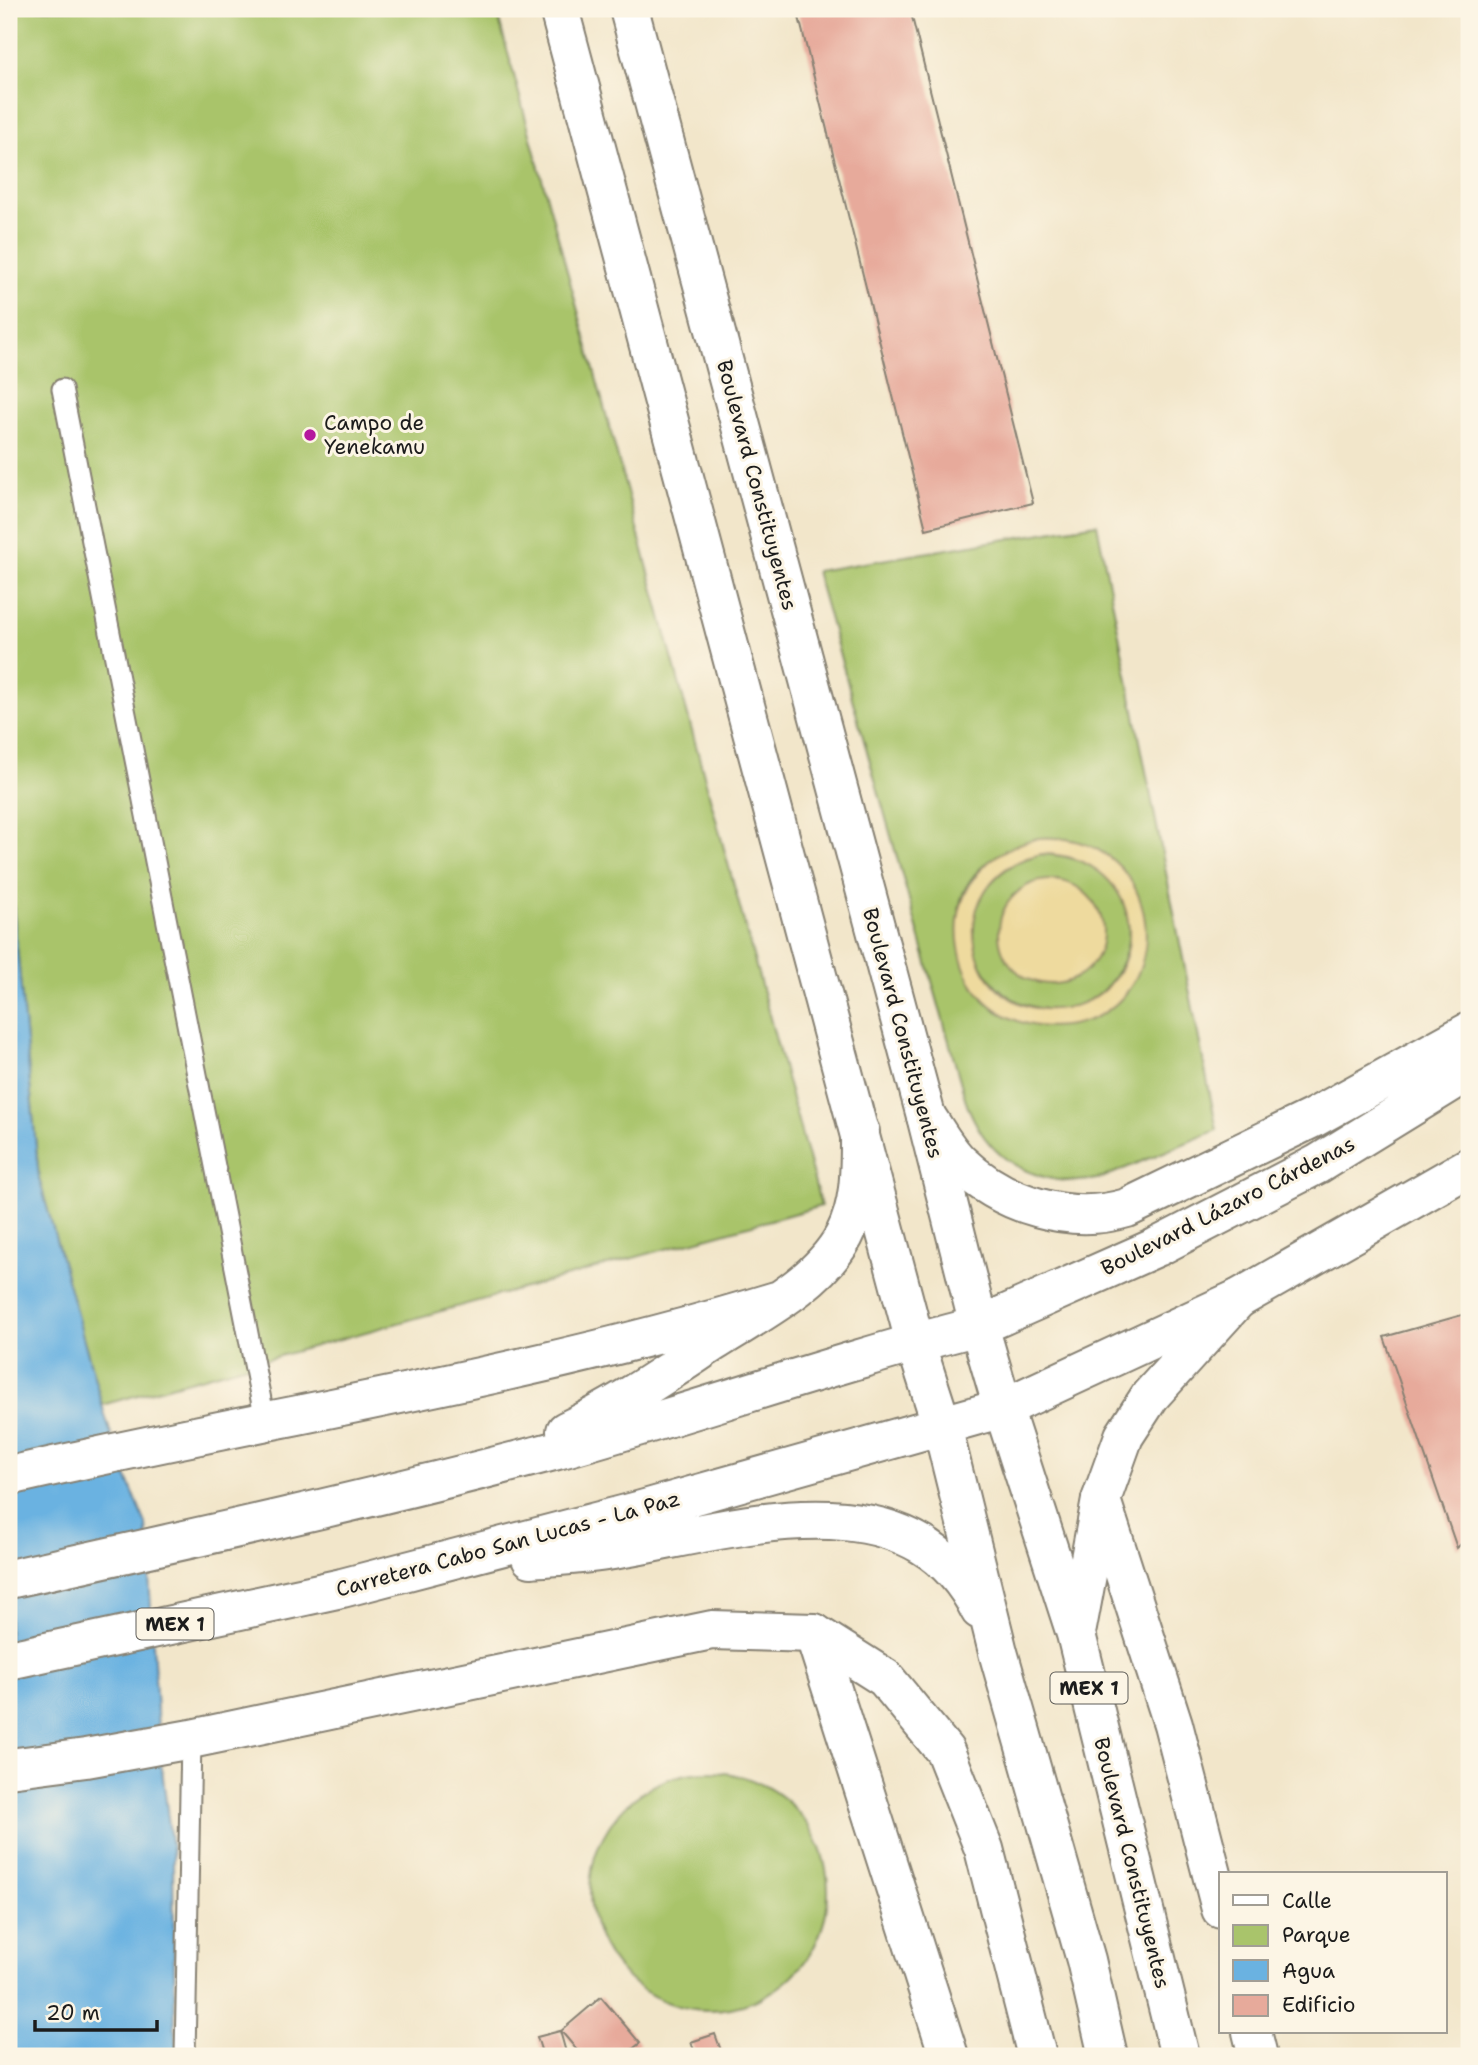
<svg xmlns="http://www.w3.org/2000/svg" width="1478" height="2065" viewBox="0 0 1478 2065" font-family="'Shantell Sans',sans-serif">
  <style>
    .green { fill: #a9c46b; stroke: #627044; stroke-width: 2; fill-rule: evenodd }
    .sand { fill: #eeda9e; stroke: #857b5d; stroke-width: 2; fill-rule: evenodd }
    .water { fill: #6ab2e1; stroke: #43677e; stroke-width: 2 }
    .building { fill: #e7aa9b }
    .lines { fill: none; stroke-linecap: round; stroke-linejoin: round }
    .service-casing { stroke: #878173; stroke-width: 23 }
    .minor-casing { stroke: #878173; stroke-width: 42 }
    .tertiary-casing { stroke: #878173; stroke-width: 42 }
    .secondary-casing { stroke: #878173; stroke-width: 42 }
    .trunk-casing { stroke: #878173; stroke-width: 42 }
    .service { stroke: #fff; stroke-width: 19 }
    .minor { stroke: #fff; stroke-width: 38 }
    .tertiary { stroke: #fff; stroke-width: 38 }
    .secondary { stroke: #fff; stroke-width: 38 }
    .trunk { stroke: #fff; stroke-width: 38 }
    .poi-dot { fill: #b5179e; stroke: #fcf5e5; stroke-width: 2.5 }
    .labels { text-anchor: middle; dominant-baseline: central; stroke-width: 6; stroke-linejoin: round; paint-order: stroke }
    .shield { fill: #fcf5e5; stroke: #5f5d58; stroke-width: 2 }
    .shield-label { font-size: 19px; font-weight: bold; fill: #1c1c1c }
    .poi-label { font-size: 21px; fill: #1c1c1c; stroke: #fcf5e5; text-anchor: start }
    .street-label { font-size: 21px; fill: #1c1c1c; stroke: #fcf5e5 }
  </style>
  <rect width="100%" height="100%" fill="#fcf5e5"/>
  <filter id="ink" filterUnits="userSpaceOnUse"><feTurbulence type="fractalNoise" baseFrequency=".0143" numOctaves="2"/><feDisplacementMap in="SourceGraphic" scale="14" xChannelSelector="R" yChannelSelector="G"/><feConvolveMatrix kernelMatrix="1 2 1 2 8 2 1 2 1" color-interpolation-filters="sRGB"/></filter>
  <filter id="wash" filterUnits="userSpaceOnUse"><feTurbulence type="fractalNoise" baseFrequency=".00686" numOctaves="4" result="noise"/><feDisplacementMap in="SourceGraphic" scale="28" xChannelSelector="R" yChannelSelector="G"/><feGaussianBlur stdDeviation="1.57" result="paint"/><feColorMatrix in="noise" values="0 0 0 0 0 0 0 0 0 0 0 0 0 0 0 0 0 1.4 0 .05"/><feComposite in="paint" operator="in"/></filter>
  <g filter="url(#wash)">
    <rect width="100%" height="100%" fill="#f2e6ca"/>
    <path class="green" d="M9 9H496L821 1206 102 1405 39 1178 9 862Z
      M1097 524 1217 1130 1102 1178C1060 1188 1012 1174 985 1138 977 1128 972 1116 967 1105L816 571ZM1039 838C1168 830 1182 1008 1068 1025 1040 1029 991 1019 978 990 973 980 972 966 969 954 966 942 958 925 959 913 961 871 1004 847 1039 838Z
      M1041 854C1182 859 1135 1040 1027 1005 1005 998 987 980 978 958 959 909 993 865 1041 854ZM1060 880 1078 888 1089 968C1069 984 1046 987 1023 976L1012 896 1030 884Z
      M590 1891a119 119 0 1 1 238 0a119 119 0 1 1-238 0Z"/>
    <path class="sand" d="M1039 838C1170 830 1183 1012 1064 1026 945 1039 911 866 1039 838ZM1041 854C1151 854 1157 993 1064 1008 965 1023 934 878 1041 854Z
      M999 932a52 52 0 1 1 104 0a52 52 0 1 1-104 0Z"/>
    <path class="water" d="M9 862 39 1178 102 1405 116 1451 146 1524 159 1745 173 1857 175 2035 180 2056H9Z"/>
    <g id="blocks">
      <path class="building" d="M797 9H910L1033 503 926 529Z
        M1469 1313V1536L1457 1548 1384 1337Z
        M601 1997 640 2043 624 2056H582L561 2031Z
        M560 2031 567 2056H543L537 2037Z
        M715 2034 723 2056H696L691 2042Z"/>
    </g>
  </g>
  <g filter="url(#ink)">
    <use href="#blocks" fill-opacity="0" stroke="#878173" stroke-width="2"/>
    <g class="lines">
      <defs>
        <path id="service" d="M62 389 265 1420
          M185 2056 191 1739"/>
        <path id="minor" d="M1101 1500 1173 1724 1221 1909
          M814 1633 949 2056
          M1252 2032 1258 2056"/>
        <path id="tertiary" d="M559 9 915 1342
          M629 9 926 1116 979 1326"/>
        <path id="secondary" d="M926 1116C937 1132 947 1151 961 1164 1004 1205 1070 1225 1127 1208L1313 1118 1469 1032
          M979 1326 1157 1247 1318 1164 1469 1071
          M1003 1408 1238 1299 1469 1167"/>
        <path id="trunk" d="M915 1342 942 1426 998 1652 1086 1960 1108 2056
          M566 1431C617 1407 665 1374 712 1343 757 1314 818 1284 844 1236 861 1204 860 1168 860 1132
          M9 1476C264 1417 525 1378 776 1301
          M531 1558C556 1556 581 1555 606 1551 725 1533 909 1466 980 1610
          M9 1579C191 1539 373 1499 554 1451 696 1412 836 1362 979 1326L1003 1408 1076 1634 1180 2056
          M1077 1628 1101 1500 1124 1436 1150 1396 1238 1299
          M9 1660 342 1588 638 1511 1003 1408
          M9 1768 86 1758 191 1739 712 1630 814 1633 885 1678 945 1751 984 1849 1037 2056"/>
      </defs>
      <use href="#service" class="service-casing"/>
      <use href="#minor" class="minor-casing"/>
      <use href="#tertiary" class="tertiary-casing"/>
      <use href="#secondary" class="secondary-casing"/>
      <use href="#trunk" class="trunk-casing"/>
      <use href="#service" class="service"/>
      <use href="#minor" class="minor"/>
      <use href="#tertiary" class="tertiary"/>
      <use href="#secondary" class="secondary"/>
      <use href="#trunk" class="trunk"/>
    </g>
  </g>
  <circle class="poi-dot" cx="310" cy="435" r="7"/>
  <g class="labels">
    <g class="shield">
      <rect x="136.5" y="1608.5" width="77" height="31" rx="5"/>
      <rect x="1050.5" y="1672.5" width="77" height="31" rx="5"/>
    </g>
    <g class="shield-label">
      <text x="175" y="1624">MEX 1</text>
      <text x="1089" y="1688">MEX 1</text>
    </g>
    <g class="poi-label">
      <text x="324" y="423">Campo de<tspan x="324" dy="24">Yenekamu</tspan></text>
    </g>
    <g class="street-label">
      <text transform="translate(757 485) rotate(75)">Boulevard Constituyentes</text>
      <text transform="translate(903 1033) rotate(75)">Boulevard Constituyentes</text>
      <text transform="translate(1228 1206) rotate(-27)">Boulevard Lázaro Cárdenas</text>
      <text transform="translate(508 1544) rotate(-15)">Carretera Cabo San Lucas - La Paz</text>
      <text transform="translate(1132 1863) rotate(76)">Boulevard Constituyentes</text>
    </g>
  </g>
  <rect width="1478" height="2065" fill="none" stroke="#fcf5e5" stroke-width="35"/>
  <rect x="1219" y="1872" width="228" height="161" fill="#fcf5e5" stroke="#a29e95" stroke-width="2"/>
  <rect x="1233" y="1895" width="35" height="10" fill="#ffffff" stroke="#a29e95" stroke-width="2"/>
  <text x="1282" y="1908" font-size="21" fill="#1c1c1c">Calle</text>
  <rect x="1233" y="1925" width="35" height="21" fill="#a9c46b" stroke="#a29e95" stroke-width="2"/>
  <text x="1282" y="1942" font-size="21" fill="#1c1c1c">Parque</text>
  <rect x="1233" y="1960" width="35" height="21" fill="#6ab2e1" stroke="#a29e95" stroke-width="2"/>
  <text x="1282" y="1978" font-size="21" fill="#1c1c1c">Agua</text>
  <rect x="1233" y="1995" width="35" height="21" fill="#e7aa9b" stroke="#a29e95" stroke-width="2"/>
  <text x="1282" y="2012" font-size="21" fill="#1c1c1c">Edificio</text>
  <path d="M35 2020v10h122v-10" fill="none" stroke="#1c1c1c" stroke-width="3.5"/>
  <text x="46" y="2020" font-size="21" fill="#1c1c1c" stroke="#fcf5e5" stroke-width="5" paint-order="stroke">20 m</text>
</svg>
